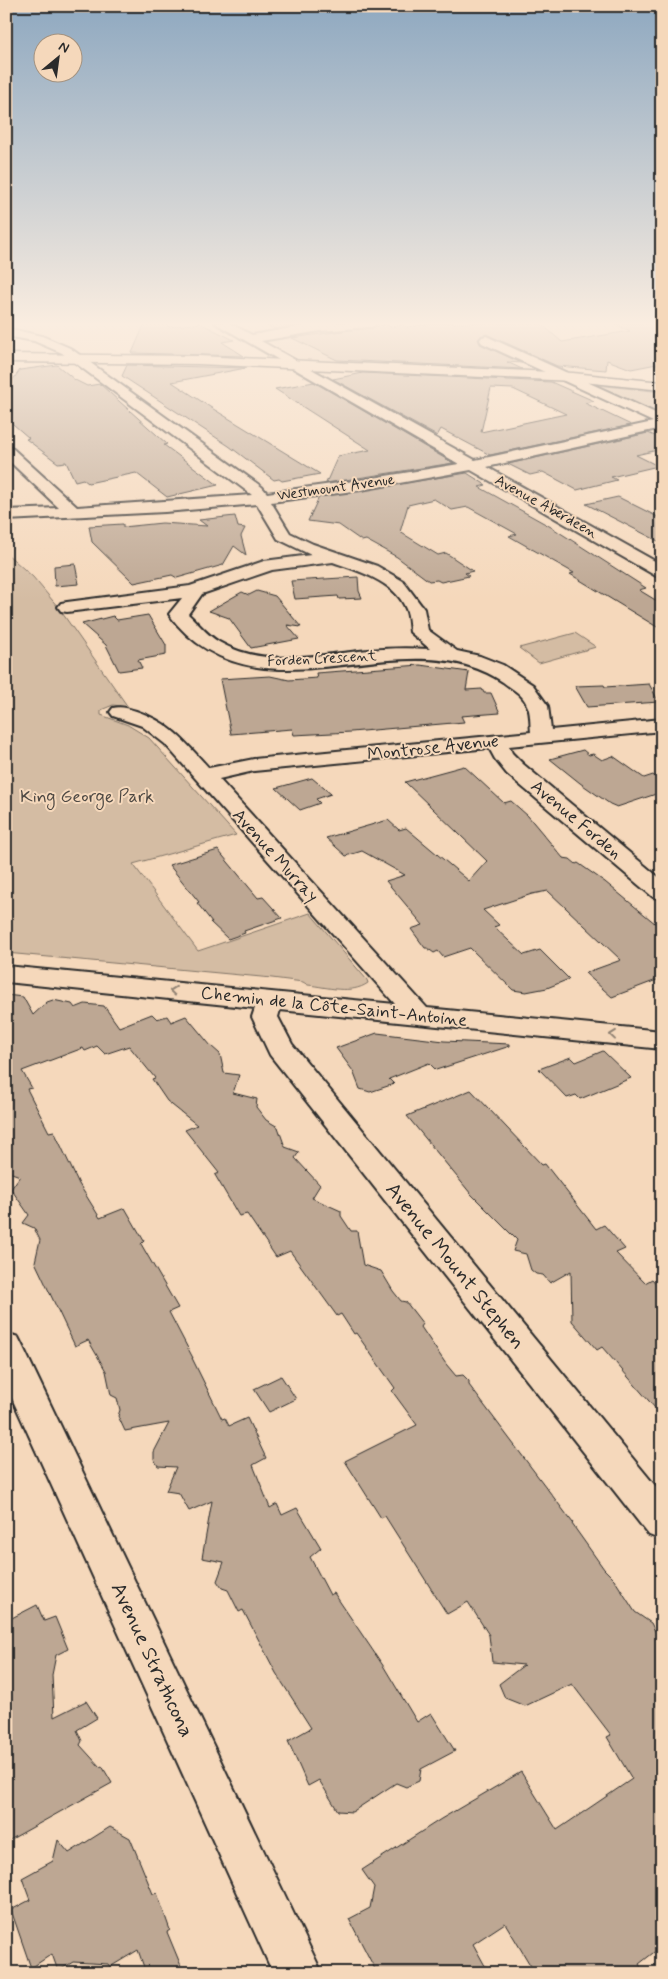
<svg xmlns="http://www.w3.org/2000/svg" width="668" height="1979" viewBox="0 0 668 1979" font-family="Mynerve,sans-serif">
  <style>
    .built { fill: #e4c9af }
    .green { fill: #d4bca3; stroke: #807467 }
    .building { fill: #bda793; stroke: #2b2b2b; fill-rule: evenodd }
    .lines { fill: none; stroke-linecap: round; stroke-linejoin: round }
    .street-casing { stroke: #2b2b2b; stroke-width: 4 }
    .secondary-casing { stroke: #2b2b2b; stroke-width: 3 }
    .street { fill: #f5d8bb; fill-rule: evenodd }
    .secondary { fill: #f5d8bb; fill-rule: evenodd }
    .oneway { stroke: #908273 }
    .labels { text-anchor: middle; dominant-baseline: central; stroke-width: 4; stroke-linejoin: round; paint-order: stroke }
    .far-street-label { font-size: 15px; fill: #2b2b2b; stroke: #f5d8bb }
    .street-label { font-size: 18px; fill: #2b2b2b; stroke: #f5d8bb }
    .park-label { font-size: 18px; fill: #4d4843; stroke: #f5d8bb }
    .near-street-label { font-size: 21px; fill: #2b2b2b; stroke: #f5d8bb }
  </style>
  <rect width="100%" height="100%" fill="#f5d8bb"/>
  <filter id="ink" filterUnits="userSpaceOnUse"><feTurbulence type="fractalNoise" baseFrequency=".02" numOctaves="2"/><feDisplacementMap in="SourceGraphic" scale="10" xChannelSelector="R" yChannelSelector="G"/><feConvolveMatrix kernelMatrix="1 2 1 2 8 2 1 2 1" color-interpolation-filters="sRGB"/></filter>
  <g filter="url(#ink)">
    <path class="built" d="M341 327 373 342 417 345 478 367 301 360 265 339Z"/>
    <path class="green" d="M596 385 662 392V415L597 386Z
      M6 553 33 577 58 607 128 707 113 705 101 710V715L128 725 149 738 236 835 133 864 198 951 310 913 367 980 368 983C351 995 327 987 308 985L303 982 272 978 6 953Z
      M575 633 596 647 539 663 519 648Z"/>
    <path class="building" d="M145 323H167L168 327 200 323 234 340 222 342 244 356 132 353Z
      M262 323H312L275 329Z
      M445 323H540L562 342 630 331 612 323H662V363L631 369 607 360 606 370 557 366 486 334 478 339 480 344 522 363 507 362 522 369 337 360 292 338 386 325 390 327 403 325 406 327Z
      M57 365 75 380 87 386 100 384 167 444 164 445 218 485 167 497 136 473 88 483 83 479 75 481 66 462 58 463 26 439 29 438 6 418V389L20 370Z
      M127 365 246 368 172 382 210 407 320 474 282 481 279 479 274 480 229 446 122 376Z
      M363 373 551 382 594 401 585 403 631 425 490 455 441 429 437 436 333 379ZM491 388 513 389 566 414 481 432Z
      M314 382 446 459 453 463 326 483 338 456 370 450 275 389Z
      M648 433 662 439V449L636 455 658 466 611 477 617 480 577 490 543 472 530 475 508 464Z
      M467 473 486 485 479 487 551 527 646 588 639 590 662 604V630L570 574 574 573 509 536 517 534 468 507 452 510 434 499 408 505 400 532 438 555 446 553 473 571 465 573 469 576 441 582 437 580 429 581 397 557 366 540 362 541 339 525 308 521 319 497Z
      M618 497 662 519V543L586 504Z
      M235 516 238 527 245 528 241 536 246 555 234 546 223 565 177 578 172 575 134 583 92 542 89 526 123 524V527L162 523 207 526 199 520Z
      M75 564 79 584 55 586 54 566Z
      M358 577 359 591 362 598 339 599 338 596 295 599 291 581Z
      M257 591 275 596 301 627 287 625 299 639 251 648 229 618 209 611 242 592 249 595Z
      M148 615 166 645V655L138 660 142 668 119 671 106 645 82 624 113 616 117 620Z
      M420 665 469 672 466 690 482 689 484 693H491L500 713 461 716 464 722 351 732 294 735 292 729 231 734 220 679 270 676 289 680 317 678 316 673Z
      M649 684 659 702 587 707 575 686 604 685 605 687Z
      M583 750 589 755 593 754 602 760 613 756 644 778 653 775 662 782V792L617 807 610 804 580 783 550 759Z
      M464 766 504 803 511 801 528 816 563 858 570 859 576 864 578 863 605 882 662 929V978L612 997 585 973 621 960 548 891 532 894 483 910 499 925 494 927 524 955 540 950 569 979 547 988 526 992 513 990 470 948 443 957 438 951 434 953 427 948H425L411 929 423 925 386 881 405 875 362 851 346 856 326 838 388 820 399 830 406 828 469 881 487 861 405 782Z
      M312 778 331 794 316 799 320 803 300 810 276 788Z
      M218 850 258 898 263 897 282 918 244 931 245 933 228 939 210 922H212L197 903 199 902 169 865Z
      M6 995 23 997 33 1015 47 1002 53 1000 72 1004 75 1008 85 1004 104 1006 119 1027 152 1014 157 1019 167 1016 171 1022 186 1016 211 1046 220 1054 224 1073 239 1075 233 1093 257 1099 256 1107 266 1120 278 1127 285 1147 299 1152 295 1158 320 1185 312 1198 341 1211V1216L351 1231H357L363 1265 381 1271 393 1291 401 1301 406 1302 423 1324 421 1327 446 1364 456 1376 463 1375 469 1381V1385L573 1523 572 1524 604 1569 614 1579 635 1612 651 1623 662 1645V1946L639 1964 644 1973H535L505 1923 473 1944 489 1973H377L349 1919 370 1908 374 1887 362 1870 441 1819 521 1772 557 1830 632 1779 607 1737 611 1735 572 1684 525 1706 505 1698 499 1684 524 1665 492 1662 489 1635 468 1602 447 1614 385 1516 381 1518 345 1461 417 1425 392 1391 395 1388 356 1333 354 1334 341 1314 337 1316 290 1251 276 1257 247 1214 239 1216 215 1175 219 1173 185 1130 197 1125 167 1101 152 1079 155 1078 129 1046 105 1054 97 1046 85 1051 83 1048 22 1071 32 1088 27 1089 49 1132 54 1131 79 1184 100 1218 125 1208 144 1241 141 1244 178 1308 169 1312 193 1358H192L222 1419 225 1418 229 1426 247 1418 266 1458 253 1465 270 1508 277 1504 282 1515 297 1508 321 1548 310 1557 330 1595 334 1593 384 1667 417 1722 431 1713 455 1751 421 1769 419 1781 406 1787 396 1783 352 1812 338 1811 319 1780 308 1786 288 1741 311 1728 276 1673 243 1610 239 1612 228 1590 222 1588 217 1581 224 1562 202 1558 212 1501 189 1511 179 1493 166 1491 176 1467 158 1466 154 1459V1452L169 1423 125 1431 118 1416 120 1410 117 1398 111 1395 106 1371 88 1340 75 1346 35 1262 40 1240 34 1228 23 1223 29 1215 11 1189 20 1176 6 1171Z
      M377 1033 444 1041 510 1044V1046L436 1070 429 1063 389 1079 394 1084 370 1092 360 1089 353 1071 336 1048Z
      M603 1051 631 1078 580 1099 576 1095 567 1098 539 1069 571 1057 576 1062Z
      M471 1090 542 1165 545 1164 596 1229 604 1225 625 1249 616 1253 645 1283 652 1279 662 1290V1416L602 1347 597 1350 572 1321 571 1271 550 1283 543 1275 536 1274 531 1270 526 1254 513 1251 517 1240 471 1194 407 1116Z
      M281 1376 296 1399 269 1412 254 1389Z
      M37 1605 44 1621 55 1617 68 1649 56 1655 52 1675 54 1717 86 1701 97 1718 77 1730 82 1741 80 1745 100 1767 102 1766 112 1783 6 1842V1621Z
      M110 1827 130 1838 153 1894 157 1893 170 1930 167 1932 184 1973H146L138 1950 110 1967 108 1964 73 1962 58 1971 52 1954 31 1968 11 1910 30 1900 22 1878 53 1861 58 1840 69 1853Z"/>
    <g class="lines">
      <defs>
        <path id="street" d="M215 323H229L252 335 320 323H376L374 326 370 327 320 331 261 341 475 460 653 422 482 343 480 340 482 337 486 336 662 416V428L487 467 662 565V577L656 576 471 470 361 490 271 502 290 533 313 544 377 566 403 581 424 609 428 630 457 651 480 656 503 665 533 685 548 706 551 730 662 719V731L509 746 512 753 523 764 662 880V899L653 897 507 774 495 759 489 748 254 771 219 779 427 1008 662 1031V1049L280 1010 278 1017 292 1044 662 1494V1540L649 1535 270 1055 252 1017 255 1008 6 982V966L395 1004 165 744 142 726 113 716 110 712 113 708C121 706 127 708 136 711 171 723 184 741 209 768L254 759 531 732C530 724 531 712 527 705 523 694 512 689 503 682 429 633 338 679 257 667 222 662 190 644 169 614L182 598 67 612 61 611 58 607 61 603 67 602 190 586 264 561 311 555 278 539 257 504 165 512 6 520V510L59 508 6 458V446L11 447 77 507 252 495 62 353 34 341 6 336V328L42 336 70 348 262 487 267 493 361 480 459 464ZM333 562C358 571 395 581 406 609 409 616 409 625 410 632L430 649C410 648 389 648 369 650 320 654 265 669 219 642 207 635 198 623 188 614L202 594 272 570Z
          M6 1333 18 1337 23 1347 322 1973H273L6 1385Z"/>
        <path id="secondary" d="M6 354 198 356 573 373 662 382V390L573 381 198 364 6 362Z"/>
      </defs>
      <use href="#street" class="street-casing"/>
      <use href="#secondary" class="secondary-casing"/>
      <use href="#street" class="street"/>
      <use href="#secondary" class="secondary"/>
    </g>
    <defs><path id="oneway-chevron" d="M-2-3.5L2.5 0L-2 3.5" fill="none" stroke-width="1.6" stroke-linecap="round" stroke-linejoin="round" transform="scale(1.25)"/></defs>
    <g class="oneway">
      <use href="#oneway-chevron" transform="translate(173 991) rotate(-174)"/>
      <use href="#oneway-chevron" transform="translate(613 1035) rotate(-174)"/>
    </g>
  </g>
  <linearGradient id="sky" x2="0" y2="1"><stop stop-color="#8ea8c0"/><stop offset="0.54" stop-color="#faede0"/><stop offset="1" stop-color="#faede0" stop-opacity="0"/></linearGradient>
  <rect width="668" height="600" fill="url(#sky)"/>
  <g class="labels">
    <g class="far-street-label">
      <text transform="translate(336 488) rotate(-8)">Westmount Avenue</text>
      <text transform="translate(546 507) rotate(29)">Avenue Aberdeen</text>
      <text transform="translate(322 659) rotate(-3)">Forden Crescent</text>
    </g>
    <g class="street-label">
      <text transform="translate(433 748) rotate(-6)">Montrose Avenue</text>
      <text transform="translate(576 820) rotate(40)">Avenue Forden</text>
      <text transform="translate(275 856) rotate(48)">Avenue Murray</text>
      <text transform="translate(334 1007) rotate(6)">Chemin de la Côte-Saint-Antoine</text>
    </g>
    <g class="park-label">
      <text x="87" y="797">King George Park</text>
    </g>
    <g class="near-street-label">
      <text transform="translate(455 1266) rotate(51)">Avenue Mount Stephen</text>
      <text transform="translate(152 1660) rotate(65)">Avenue Strathcona</text>
    </g>
  </g>
  <rect width="668" height="1979" fill="none" stroke="#f5d8bb" stroke-width="25"/>
  <rect x="12" y="12" width="643" height="1954" fill="none" stroke="#2b2b2b" stroke-width="2" filter="url(#ink)"/>
  <g transform="translate(58 58) rotate(29)"><circle r="24" fill="#f5d8bb" stroke="#a49381"/>
  <path d="M0-4L9 19L0 12L-9 19Z" fill="#2b2b2b"/>
  <text y="-8" font-size="14" font-weight="bold" text-anchor="middle" fill="#2b2b2b">N</text>
  </g>
</svg>
